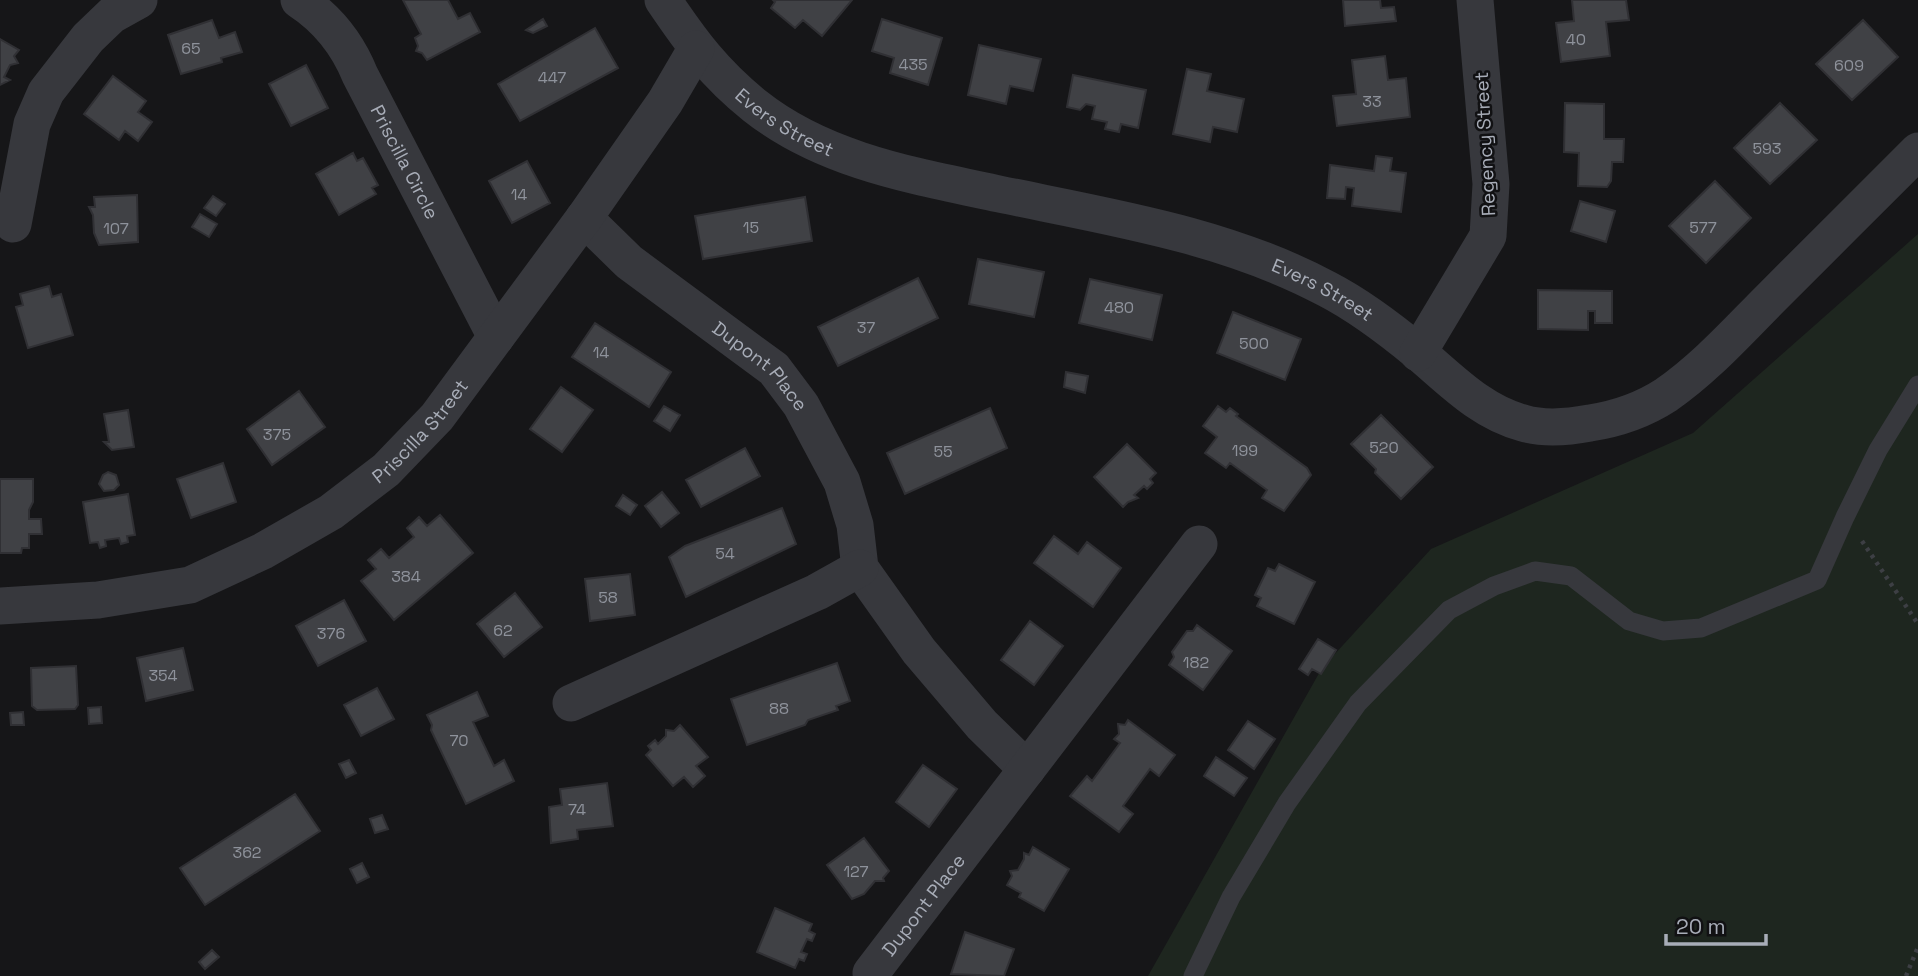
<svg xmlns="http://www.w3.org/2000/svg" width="1918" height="976" viewBox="0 0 1918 976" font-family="'Space Grotesk',sans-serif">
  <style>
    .green { fill: #1e261f }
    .building { fill: #404145; stroke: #303034; stroke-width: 2 }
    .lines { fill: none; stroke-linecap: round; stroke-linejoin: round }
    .path { stroke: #3d3f44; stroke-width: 4.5; stroke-dasharray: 3.5 5; stroke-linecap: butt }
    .service { stroke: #37383d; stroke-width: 19 }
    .minor { stroke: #37383d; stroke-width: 37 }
    .labels { text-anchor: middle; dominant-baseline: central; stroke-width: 5; stroke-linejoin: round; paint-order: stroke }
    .number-label { font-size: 16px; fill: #8e929b }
    .street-label { font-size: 19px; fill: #a8adb8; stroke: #111113 }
  </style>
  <rect width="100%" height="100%" fill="#161618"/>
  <path class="green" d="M1918 234V976H1148L1322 668 1431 549 1693 433Z"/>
  <path class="building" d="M403 0H448L458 19 470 13 480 32 427 60 422 53 416 51 418 46 415 38 421 34Z
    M773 0H852L822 36 803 20 795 28 771 8 775 2Z
    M1343 0H1380L1381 8 1394 7 1396 21 1345 26Z
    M1572 0H1626L1629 20 1606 22 1610 56 1561 62 1556 23 1574 21Z
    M543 19 547 26 533 33 526 30Z
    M882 19 942 38 928 85 890 73 894 58 872 51Z
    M212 20 219 38 235 32 242 52 221 58 222 62 181 74 168 35Z
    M1863 20 1898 57 1852 100 1816 64Z
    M595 28 618 68 520 121 498 84Z
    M0 39 19 50 14 56 18 63 10 65 4 77 10 80 0 85Z
    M979 45 1041 59 1033 91 1010 86 1006 104 968 95Z
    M1385 56 1388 80 1406 78 1410 117 1337 126 1333 96 1356 94 1352 60Z
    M306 65 328 108 291 126 269 84Z
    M1187 69 1211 74 1207 91 1244 99 1237 132 1213 127 1210 142 1173 134Z
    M1073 75 1146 90 1138 128 1121 124 1119 132 1105 129 1107 122 1092 119 1095 106 1086 104 1080 110 1067 107Z
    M113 76 146 101 138 112 152 122 138 141 125 131 119 140 84 114Z
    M1565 103 1604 104V139H1624L1623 162H1612L1611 181 1607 187 1578 186 1579 153 1564 152Z
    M1780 103 1817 140 1770 184 1734 148Z
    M353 153 357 161 363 158 378 185 372 188 376 194 339 215 316 174Z
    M1376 156 1392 158 1390 171 1406 173 1401 212 1352 206 1354 188 1346 187 1345 199 1327 198 1330 165 1374 171Z
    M527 161 550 203 512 223 489 181Z
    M1715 181 1751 218 1706 263 1669 226Z
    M137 195 138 242 99 245 94 233 93 215 89 207H95L94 197Z
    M213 196 225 204 216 216 204 208Z
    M805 197 812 241 703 259 695 216Z
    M1580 201 1615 211 1606 242 1571 231Z
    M200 214 217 224 209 237 192 227Z
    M978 259 1044 272 1034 317 969 304Z
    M918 278 938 318 838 366 818 327Z
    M1090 279 1162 295 1152 340 1079 323Z
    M49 286 52 297 61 294 73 335 28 348 16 307 23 305 20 294Z
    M1538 290 1612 291V323H1595V311H1588V330L1538 329Z
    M1233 312 1301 339 1285 380 1217 353Z
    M595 323 671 372 649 407 572 357Z
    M1066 372 1088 376 1085 393 1064 387Z
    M561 387 593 410 562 452 530 429Z
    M299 391 325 427 272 465 247 429Z
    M664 406 680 415 670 431 654 421Z
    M1218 406 1226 412 1230 408 1238 414 1236 416 1307 468 1311 475 1284 511 1262 498 1267 490 1230 463 1226 468 1205 453 1217 437 1203 426Z
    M990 408 1007 448 905 494 887 453Z
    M128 410 134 447 112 450 104 442H109L104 414Z
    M1381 415 1433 467 1401 499 1375 473 1376 469 1351 444Z
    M1127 444 1156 473 1150 479 1153 483 1147 489 1144 486 1134 495 1138 498 1128 502 1123 507 1094 477Z
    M745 448 760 476 701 507 686 480Z
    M223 463 236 502 191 518 177 479Z
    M108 472 116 475 119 485 114 490 104 491 99 484 103 475Z
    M0 479H33V502L29 510V519H41L42 534H29V548H22L21 553H0Z
    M662 492 679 513 661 527 645 506Z
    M128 494 135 535 127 536 128 542 121 544 119 538 105 540 106 546 100 548 98 542 90 543 83 502Z
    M623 495 637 505 630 515 616 506Z
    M782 508 796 544 686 597 669 557 685 546Z
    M440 515 473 553 394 620 361 581 376 569 368 560 381 549 389 558 414 537 407 528 419 517 427 526Z
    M1054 536 1078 554 1087 542 1121 568 1093 607 1034 563Z
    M1279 564 1315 582 1294 624 1257 606 1261 598 1255 595 1268 568 1275 571Z
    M630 574 635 615 590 621 585 579Z
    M515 593 542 627 504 657 477 624Z
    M344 600 366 641 318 666 296 626Z
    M1030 621 1063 646 1034 685 1001 660Z
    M1197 625 1232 651 1203 690 1169 665 1174 657 1172 652 1187 631H1193Z
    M1318 639 1336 650 1321 674 1312 669 1308 675 1299 669Z
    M183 648 193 690 146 701 137 658Z
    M837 663 850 701 836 706 838 710 808 720 805 725 747 745 731 699Z
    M76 666 78 705 75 709 37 710 32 706 31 668Z
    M377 688 394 719 361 736 344 705Z
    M477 692 488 716 473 722 494 766 504 760 514 781 466 804 431 730 432 725 427 715Z
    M101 707 102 723 89 724 88 708Z
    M23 712 24 725H11L10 713Z
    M1128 720 1175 755 1159 776 1150 769 1123 806 1133 814 1119 832 1070 796 1087 776 1092 781 1120 743 1114 739 1119 734 1118 724 1125 725Z
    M1248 721 1275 739 1254 769 1228 750Z
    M680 725 708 757 696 766 705 776 693 787 684 777 673 786 646 755 651 750 648 746 655 740 658 744 666 736V730L674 731Z
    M1216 757 1247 778 1234 796 1204 776Z
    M349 760 356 773 346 778 339 764Z
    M923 765 957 789 929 827 896 802Z
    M607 783 613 826 577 830 578 839 551 843 549 807 562 805 560 789Z
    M295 794 320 831 205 905 180 868Z
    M382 815 388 829 375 833 370 819Z
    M864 838 889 871 883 878 884 881H875L864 894 852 899 827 865Z
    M1033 847 1069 869 1044 911 1019 897 1021 893 1007 885 1012 876 1010 871 1018 870 1024 859V853L1029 855Z
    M362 863 369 877 357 883 350 869Z
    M775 908 812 924 809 931 815 934 812 941 807 939 801 952 807 954 804 961 799 959 795 968 757 952Z
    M965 932 1014 949 1004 976 951 974Z
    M212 950 219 957 205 969 199 962Z"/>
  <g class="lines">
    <path class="path" d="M1862 541 1918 624
      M1906 976 1918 947"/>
    <path class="service" d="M1193 976 1231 897 1287 803 1358 703 1449 610 1494 586 1535 571 1571 576 1629 621 1663 631 1701 628 1817 580 1845 517 1878 450 1918 385"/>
    <g class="minor">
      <path id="s1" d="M299 0C328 19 347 43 360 75L496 337"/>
      <path id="s2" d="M663 0C692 43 714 73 755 106 824 161 915 176 999 194 1110 217 1226 235 1327 289 1360 306 1390 329 1419 353 1451 380 1481 412 1523 423 1543 429 1569 427 1590 423 1616 419 1643 410 1666 395 1705 368 1737 332 1770 299 1819 250 1869 200 1918 151"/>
      <path id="s3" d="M584 218 629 262 774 369 801 405 842 482 855 525 860 568 919 651 982 725 1027 769"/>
      <path d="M13 224 32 124 46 92 88 38 112 15 139 0"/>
      <path d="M1418 353 1488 236 1491 184 1475 0"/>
      <path id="s4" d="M0 606 98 600 190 585 263 551 331 512 386 470 437 417 584 218 665 102 696 49"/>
      <path d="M571 703 817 592 860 568"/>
      <path id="s5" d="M871 973 1199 544"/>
    </g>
  </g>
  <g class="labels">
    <g class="number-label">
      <text x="1576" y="39">40</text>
      <text x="191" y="48">65</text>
      <text x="913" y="64">435</text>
      <text x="1849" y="65">609</text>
      <text x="552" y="77">447</text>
      <text x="1372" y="101">33</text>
      <text x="1767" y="148">593</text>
      <text x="519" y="194">14</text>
      <text x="751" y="227">15</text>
      <text x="1703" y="227">577</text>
      <text x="116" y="228">107</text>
      <text x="1119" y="307">480</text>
      <text x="866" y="327">37</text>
      <text x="1254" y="343">500</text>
      <text x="601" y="352">14</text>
      <text x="277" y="434">375</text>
      <text x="1384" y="447">520</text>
      <text x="1245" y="450">199</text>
      <text x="943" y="451">55</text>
      <text x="725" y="553">54</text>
      <text x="406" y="576">384</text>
      <text x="608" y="597">58</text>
      <text x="503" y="630">62</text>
      <text x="331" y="633">376</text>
      <text x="1196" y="662">182</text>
      <text x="163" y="675">354</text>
      <text x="779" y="708">88</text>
      <text x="459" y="740">70</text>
      <text x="577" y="809">74</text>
      <text x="247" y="852">362</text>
      <text x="856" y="871">127</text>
    </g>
    <g class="street-label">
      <text stroke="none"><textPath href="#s2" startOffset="175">Evers Street</textPath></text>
      <text transform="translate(1485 144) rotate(-93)">Regency Street</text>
      <text stroke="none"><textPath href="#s1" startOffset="196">Priscilla Circle</textPath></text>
      <text stroke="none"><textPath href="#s2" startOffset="742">Evers Street</textPath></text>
      <text stroke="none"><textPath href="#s3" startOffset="231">Dupont Place</textPath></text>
      <text stroke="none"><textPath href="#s4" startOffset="471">Priscilla Street</textPath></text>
      <text stroke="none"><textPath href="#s5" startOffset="86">Dupont Place</textPath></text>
    </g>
  </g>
  <path d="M1666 934v10h100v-10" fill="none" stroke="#a8adb8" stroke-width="3.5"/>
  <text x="1676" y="934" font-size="21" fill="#a8adb8" stroke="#111113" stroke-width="5" paint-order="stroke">20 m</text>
</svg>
